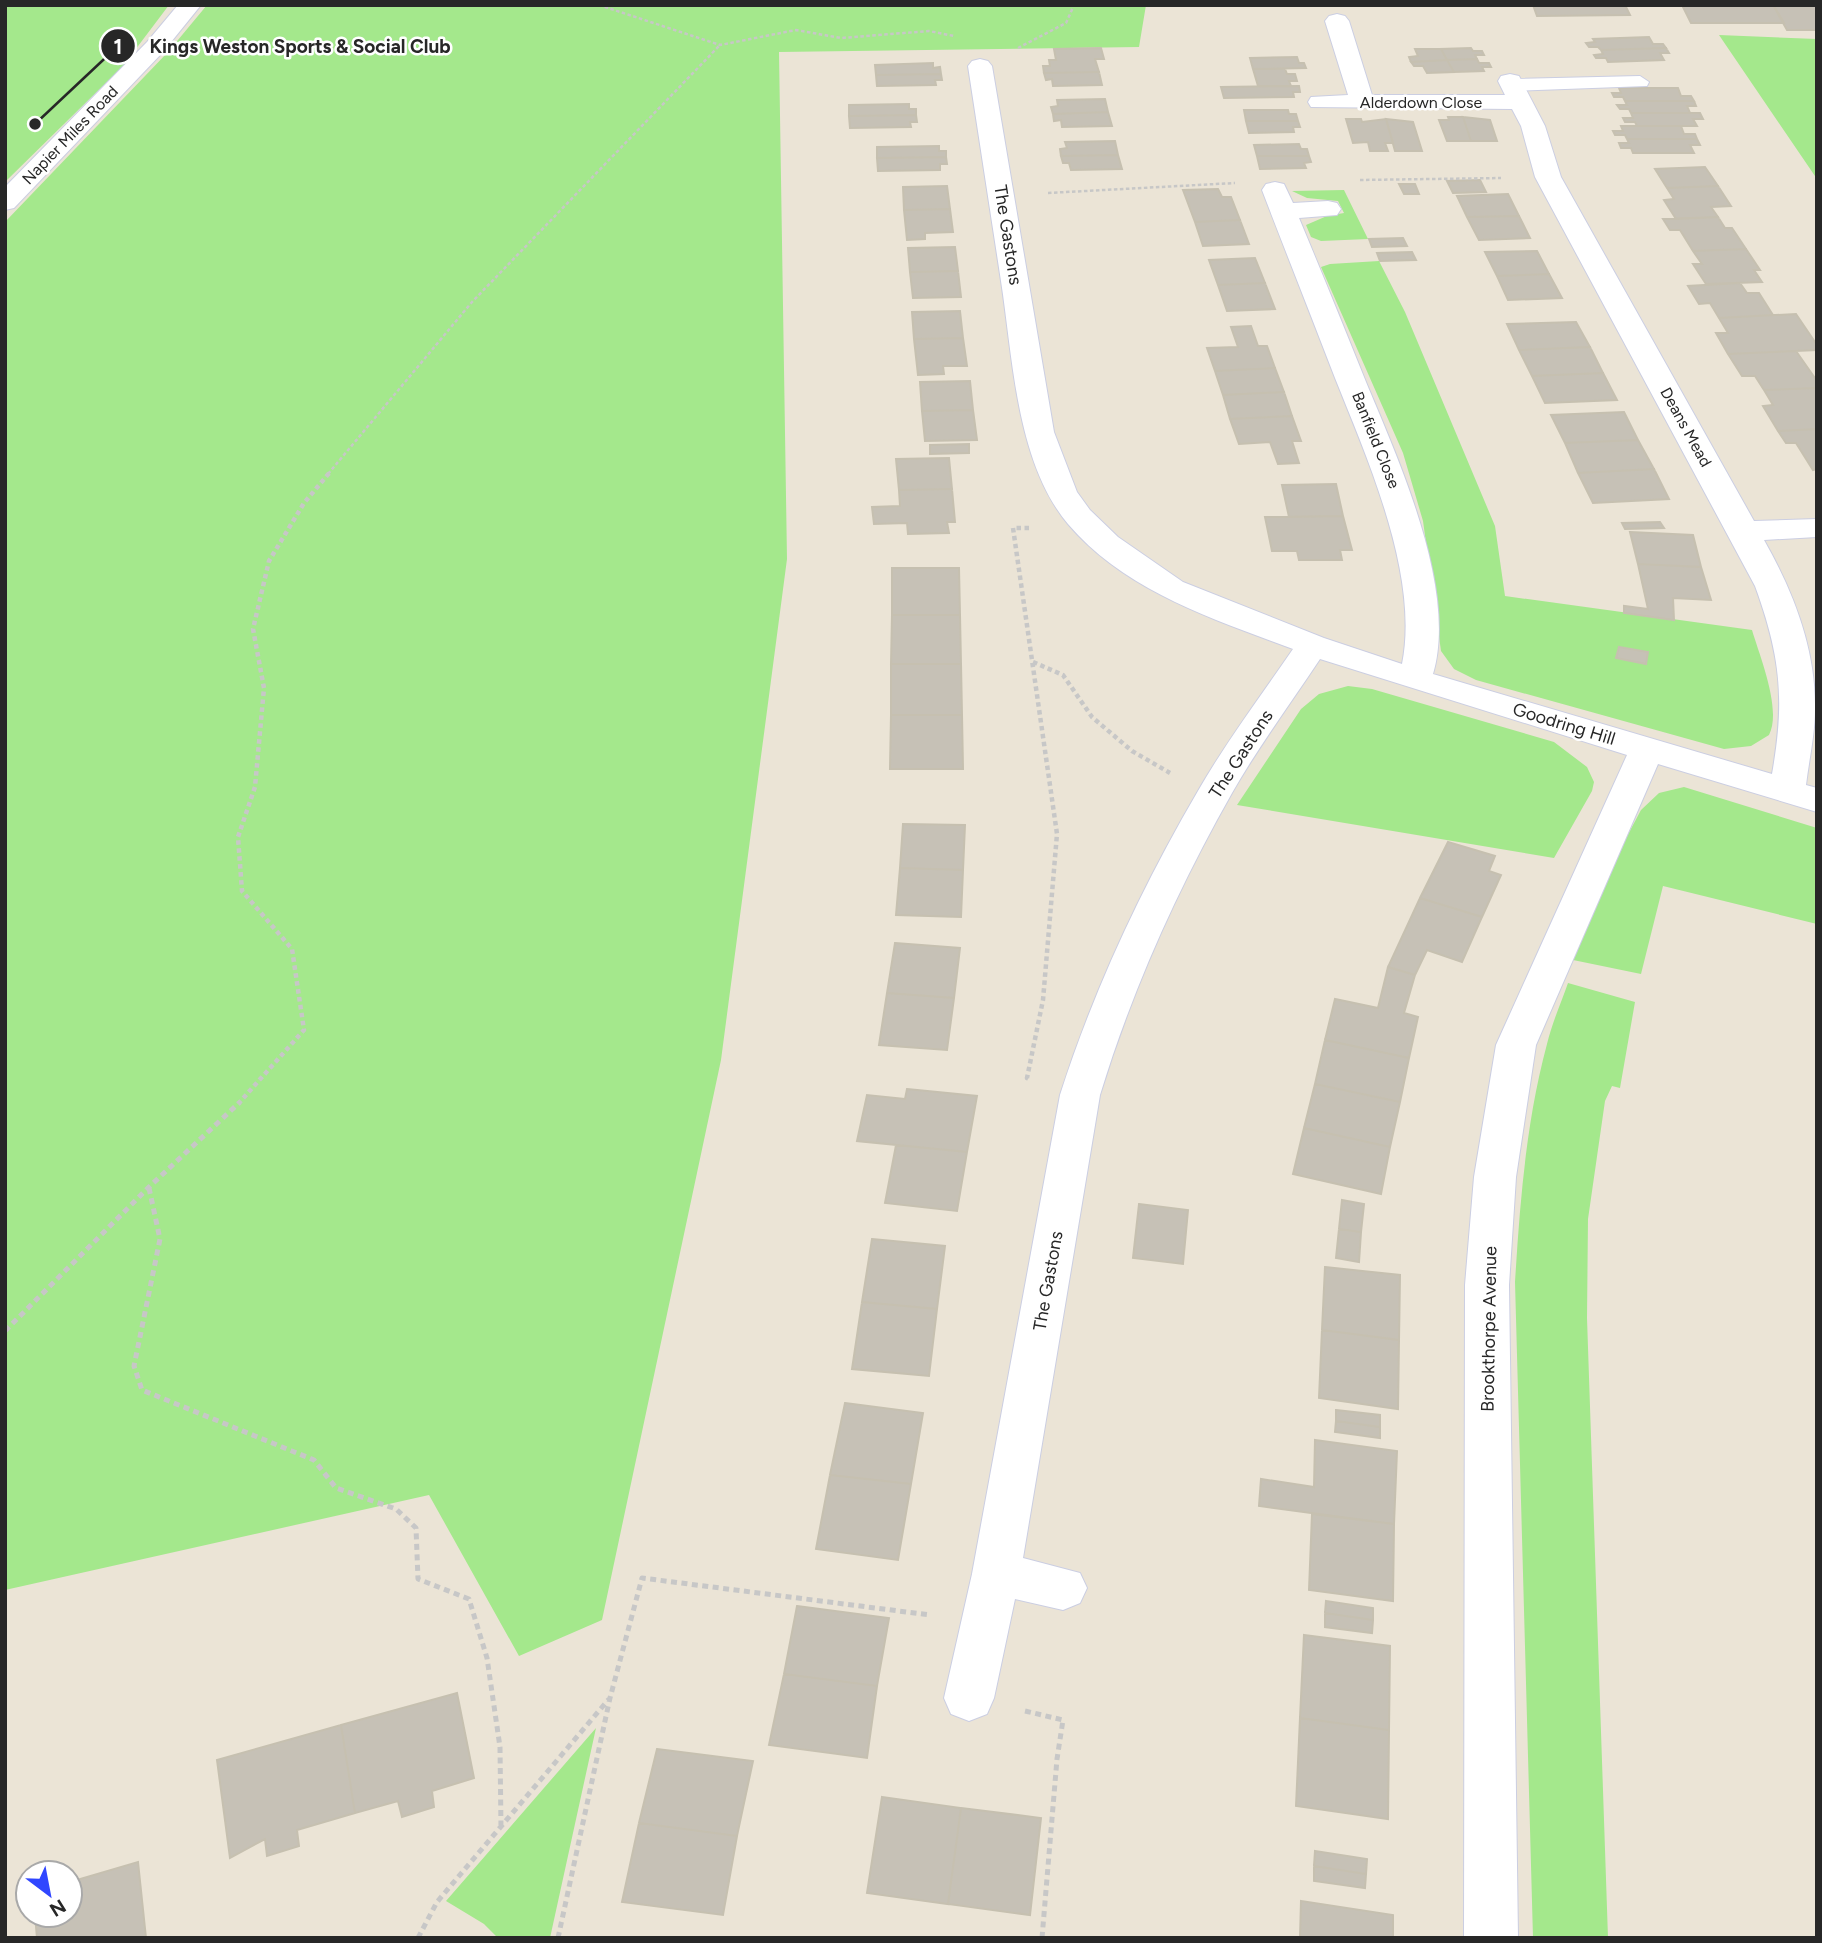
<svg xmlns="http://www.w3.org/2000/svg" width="1822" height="1943" viewBox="0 0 1822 1943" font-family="Figtree,sans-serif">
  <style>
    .green { fill: #a4e88c }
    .building { fill: #c6c1b6; stroke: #c6c0b0; stroke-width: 2 }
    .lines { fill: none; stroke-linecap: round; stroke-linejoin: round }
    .lane-casing { stroke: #cbcee2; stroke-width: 2 }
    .street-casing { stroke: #cbcee2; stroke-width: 2 }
    .path-far2 { stroke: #c7c7c7; stroke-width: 2.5; stroke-dasharray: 3.5 2.5; stroke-linecap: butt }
    .path-far1 { stroke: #c7c7c7; stroke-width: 4.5; stroke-dasharray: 4.5 3.5; stroke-linecap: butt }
    .path { stroke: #c7c7c7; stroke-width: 5; stroke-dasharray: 6 4.5; stroke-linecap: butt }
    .lane { fill: #fff; fill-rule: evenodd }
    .street { fill: #fff; fill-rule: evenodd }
    .labels { text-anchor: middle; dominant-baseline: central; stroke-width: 5; stroke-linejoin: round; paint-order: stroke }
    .far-street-label { font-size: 16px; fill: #272727; stroke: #fff }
    .street-label { font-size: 18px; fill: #272727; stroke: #fff }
    .leader { fill: none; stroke: #272727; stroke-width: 2.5 }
    .callout-dot { fill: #272727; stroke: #fff; stroke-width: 2.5 }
    .mark-label { font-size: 21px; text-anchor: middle; font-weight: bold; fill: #fff }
    .callout-label { font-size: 19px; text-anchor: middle; font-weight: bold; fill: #272727; stroke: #fff; stroke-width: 5; stroke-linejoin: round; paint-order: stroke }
  </style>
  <rect width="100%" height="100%" fill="#ebe4d6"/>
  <path class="green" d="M5 5H169L123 66 5 182Z
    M207 5H1146L1139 47 779 52 787 559 721 1060 602 1620 519 1656 429 1495 5 1590V222L168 52Z
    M1719 35 1817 39V179Z
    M1344 190 1368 239 1321 241 1311 237 1306 225 1327 216 1344 213 1338 201 1307 198 1292 191Z
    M1379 261 1405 312 1495 526 1505 596 1752 630C1760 657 1782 710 1769 735L1751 746 1724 749 1476 680 1454 669 1441 651 1423 521 1403 453 1321 267 1330 264Z
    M1348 686 1372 689 1554 742 1587 767 1594 782 1592 791 1554 858 1237 805 1301 709 1319 694Z
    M1684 787 1817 828V924L1663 886 1641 974 1573 960 1616 857 1641 810 1659 793Z
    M1568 983 1635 1002 1620 1088 1612 1086 1605 1101 1588 1219 1587 1318 1608 1938H1533L1515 1282C1520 1202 1526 1122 1547 1044 1552 1023 1561 1003 1568 983Z
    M596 1728 550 1938H498L484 1924 446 1901Z"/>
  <path class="building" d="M1533 5H1625L1630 15 1537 16Z
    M1682 5 1774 6 1784 23H1691Z
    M1817 5V30H1787L1773 5Z
    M1649 37 1653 44H1663L1666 48 1601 50 1598 47H1589L1586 43 1595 42 1593 39Z
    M1101 48 1104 59H1095L1099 72 1044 73 1043 66H1050L1049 60H1056L1054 49Z
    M1471 48 1473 51H1482L1484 55H1475L1477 59 1447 60 1441 49Z
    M1666 48 1669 53H1660L1664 60 1608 62 1606 58H1596L1594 55 1603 54 1601 50Z
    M1415 49H1441L1447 60 1411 62 1409 57 1418 56Z
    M1297 57 1299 63H1304L1306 68 1253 69 1250 58Z
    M1477 59 1479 63H1489L1491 67H1482L1484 71 1454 72 1447 60Z
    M1447 60 1454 72 1427 73 1423 66H1414L1411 62Z
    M933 63V68L940 67 941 74 876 75 875 65Z
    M1253 69H1285L1287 74H1295L1297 81H1289L1291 86H1258Z
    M1099 72 1102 85 1053 86 1052 79 1046 80 1044 73Z
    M941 74 942 80H935L936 85 877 86 876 75Z
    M1299 86 1300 92H1293L1294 97 1224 98 1221 87Z
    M1619 88H1678L1681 96H1691L1694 101H1625L1623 97H1614L1612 93H1621Z
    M1105 99 1108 112 1053 114 1051 107 1058 106 1057 100Z
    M1625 101H1694L1696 106H1687L1690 113H1631L1629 109H1620L1617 105H1627Z
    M909 104V109H916V115L849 116V105Z
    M1244 110H1288L1289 114H1296L1298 121H1246Z
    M1108 112 1112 126 1062 127 1061 120 1054 121 1053 114Z
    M1631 113H1700L1703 119H1693L1697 126H1637L1635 122H1625L1623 118H1633Z
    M916 115 917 122H910L911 127 850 128 849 116Z
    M1448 117H1463L1471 141H1447L1439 120H1449Z
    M1463 117 1490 120 1497 141H1471Z
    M1346 119H1361L1362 122 1386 119 1393 143H1385L1388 151H1370L1368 142 1353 143Z
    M1386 119 1413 122 1422 151H1395Z
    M1246 121H1298L1300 127H1293L1294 132 1249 133Z
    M1621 126H1681L1684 134H1695L1697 139H1627L1625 135H1615L1613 131H1623Z
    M1627 139H1697L1700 145H1690L1694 153H1633L1631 148H1621L1619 143H1629Z
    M1115 141 1118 155 1061 156 1060 149 1067 148 1065 142Z
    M1299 144 1301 149H1307L1309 156H1257L1254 145Z
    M939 146V151H946V157L877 158V147Z
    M1118 155 1122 169 1071 170 1069 163H1063L1061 156Z
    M1257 156H1309L1311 162 1304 163 1306 168 1260 169Z
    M946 157 947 164H940V170L878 171 877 158Z
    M1705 167 1718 186 1667 188 1655 169Z
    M1480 180 1486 192 1453 193 1447 181Z
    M1399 184H1415L1419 194H1404Z
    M947 186 950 209 904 210 903 187Z
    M1718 186 1731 206 1711 207 1718 217 1676 219 1664 200 1674 199 1667 188Z
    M1218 189 1222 197H1231L1240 220 1195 222 1183 190Z
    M1508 194 1519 216 1467 217 1457 196Z
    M950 209 953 232 925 233V239L907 240 904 210Z
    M1519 216 1530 238 1479 240 1467 217Z
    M1718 217 1725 228H1732L1746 249 1693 251 1680 230H1670L1663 219Z
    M1240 220 1249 244 1203 246 1195 222Z
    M1403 238 1407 246 1372 247 1369 239Z
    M955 247 958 271 910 272 908 248Z
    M1746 249 1760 270H1754L1762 282 1706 284 1693 264H1702L1693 251Z
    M1537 251 1549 274 1497 276 1485 252Z
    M1412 252 1416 260 1380 261 1377 253Z
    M1255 258 1265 283 1218 285 1209 260Z
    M958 271 961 297 913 298 910 272Z
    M1549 274 1562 298 1508 300 1497 276Z
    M1265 283 1275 309 1227 311 1218 285Z
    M1740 283 1747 293H1759L1773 315 1719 318 1710 303 1699 304 1688 286Z
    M960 311 963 338 914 339 912 312Z
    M1796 314 1817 345V350L1728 354 1716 333H1728L1719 318Z
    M1576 322 1590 347 1519 350 1507 324Z
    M1251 326 1258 346H1267L1275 368 1215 371 1207 348 1238 347 1231 327Z
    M963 338 967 366H943L944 374 918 375 914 339Z
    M1590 347 1603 373 1532 376 1519 350Z
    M1796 351 1817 381V388L1764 390 1755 376H1742L1728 354Z
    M1275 368 1284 392 1223 395 1215 371Z
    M1603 373 1617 400 1545 403 1532 376Z
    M970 381 973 410 922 411 920 382Z
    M1817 388V429L1778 431 1763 406 1773 405 1764 390Z
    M1284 392 1292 416 1230 419 1223 395Z
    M973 410 977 440 925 441 922 411Z
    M1624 412 1638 440 1565 443 1551 415Z
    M1292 416 1301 441H1292L1299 463 1278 464 1270 442 1239 444 1230 419Z
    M1817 429V469L1813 470 1796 443H1786L1778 431Z
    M1638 440 1654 469 1578 473 1565 443Z
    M969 444V453L930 454V445Z
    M949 458 952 489 899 490 896 459Z
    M1654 469 1669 499 1593 503 1578 473Z
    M1336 484 1343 516 1289 517 1282 485Z
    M952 489 955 522H947L949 533 908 534 907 523 874 524 872 507 900 506 899 490Z
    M1343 516 1352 550H1340L1342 560H1299L1297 551H1272L1265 517Z
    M1660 522 1664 528 1625 529 1622 523Z
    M1630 532 1693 535 1701 567 1638 564Z
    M1638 564 1701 567 1711 600 1673 598 1674 620 1624 613V606L1648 609Z
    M892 568H959L960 615H892Z
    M892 615H960L961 664H891Z
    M1619 647 1648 652 1646 664 1616 658Z
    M891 664H961L962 715H891Z
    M891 715H962L963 769H890Z
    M903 824 965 825 963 870 900 868Z
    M1448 842 1495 856 1489 871 1501 875 1482 917 1420 898Z
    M900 868 963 870 961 917 896 915Z
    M1420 898 1482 917 1462 962 1427 950 1415 975 1388 967Z
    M895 943 960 948 954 998 887 993Z
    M1388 967 1415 975 1404 1013 1418 1017 1409 1058 1325 1040 1335 999 1378 1008Z
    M887 993 954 998 947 1050 879 1045Z
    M1325 1040 1409 1058 1400 1102 1315 1084Z
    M1315 1084 1400 1102 1390 1147 1304 1128Z
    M907 1089 977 1096 967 1152 857 1141 867 1095 905 1099Z
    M1304 1128 1390 1147 1381 1194 1293 1174Z
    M896 1145 967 1152 957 1211 885 1203Z
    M1342 1200 1364 1204 1361 1232 1339 1229Z
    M1139 1204 1188 1210 1183 1264 1133 1258Z
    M1339 1229 1361 1232 1359 1262 1336 1258Z
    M872 1239 945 1246 937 1309 862 1302Z
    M1325 1267 1400 1275 1399 1340 1322 1330Z
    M862 1302 937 1309 929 1376 852 1369Z
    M1322 1330 1399 1340 1398 1409 1319 1398Z
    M845 1403 923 1413 911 1484 830 1475Z
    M1336 1410 1380 1415V1427L1336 1421Z
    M1336 1421 1380 1427V1438L1335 1432Z
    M1315 1440 1397 1451 1394 1524 1259 1506 1261 1479 1314 1487Z
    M830 1475 911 1484 898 1560 816 1549Z
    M1312 1514 1394 1524 1393 1601 1309 1590Z
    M1326 1601 1373 1608V1620L1325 1613Z
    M797 1606 889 1618 877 1686 784 1674Z
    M1325 1613 1373 1620 1372 1633 1325 1627Z
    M1304 1635 1390 1646 1389 1730 1300 1718Z
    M784 1674 877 1686 867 1758 769 1745Z
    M457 1693 474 1778 432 1791 434 1807 402 1817 398 1801 355 1813 341 1725Z
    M1300 1718 1389 1730 1388 1819 1296 1806Z
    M341 1725 355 1813 297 1830 299 1846 267 1856 265 1839 230 1858 217 1760Z
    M657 1749 753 1761 737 1836 639 1823Z
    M882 1797 961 1808 948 1904 867 1893Z
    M961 1808 1041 1818 1030 1915 948 1904Z
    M639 1823 737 1836 723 1915 622 1902Z
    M1315 1851 1367 1859 1366 1874 1314 1866Z
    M138 1862 146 1938H37L35 1915H70V1882Z
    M1314 1866 1366 1874 1365 1888 1314 1881Z
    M1301 1901 1393 1915V1938H1300Z"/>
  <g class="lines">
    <defs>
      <path id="lane" d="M1640 76 1649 82 1647 86 1512 91 1503 85 1512 79Z"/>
      <path id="street" d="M178 5H201L163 52 14 208 5 210V187L147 42Z
        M1337 14 1345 16 1349 21 1372 95H1505L1498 81 1501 76 1510 74 1519 76 1545 126 1561 177 1754 521 1817 519V537L1764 540C1793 591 1816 649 1815 709 1815 734 1809 760 1806 785L1817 788V812L1658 764 1536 1045 1516 1177 1509 1285 1518 1938H1464L1465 1285 1474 1177 1496 1045 1627 755 1320 659C1291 703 1258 747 1232 793 1178 888 1132 990 1100 1095L1023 1558 1080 1573 1087 1588 1080 1603 1063 1610 1015 1599 994 1698 987 1714 969 1721 951 1714 944 1698 972 1574 1060 1095C1094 989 1142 887 1198 791 1226 742 1261 696 1293 649 1213 619 1125 591 1068 524 1016 462 1013 358 1001 281 990 209 979 138 968 66L972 61 980 59 988 61 992 66 1054 432 1077 492 1090 510 1118 537 1183 582 1324 638 1402 664C1420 576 1367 458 1335 378 1311 315 1286 253 1262 190L1266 184 1275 182 1284 184 1293 203 1328 201 1337 203 1341 209 1337 215 1299 218C1322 273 1344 327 1366 382 1398 459 1458 590 1433 674L1772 774C1785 701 1781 657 1755 586L1535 177 1521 126 1512 109 1311 107 1308 102 1311 97 1348 95 1325 21 1329 16Z"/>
    </defs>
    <use href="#lane" class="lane-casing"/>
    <use href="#street" class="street-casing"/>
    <path class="path-far2" d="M599 5 720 45 796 30 841 38 929 31 954 36
      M1018 48 1066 23 1074 5
      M1360 180 1501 178
      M1048 193 1235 183
      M328 474 472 302 720 45"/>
    <path class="path-far1" d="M1029 528H1013L1057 834 1043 1000 1027 1078 1030 1079
      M1033 662 1063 675 1092 717 1132 751 1170 773
      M238 1104 304 1030 292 949 242 891 238 837 255 787 264 688 253 629 269 561 304 503 330 472"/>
    <path class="path" d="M149 1188 160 1239 134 1366 142 1390 314 1460 336 1488 396 1509 416 1528 418 1579 469 1599 487 1658 500 1747 501 1828
      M5 1331 149 1187 240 1102
      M1025 1711 1063 1720 1057 1759 1042 1938
      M418 1938 437 1902 609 1699
      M558 1938 610 1698 642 1578 930 1615"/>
    <use href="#lane" class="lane"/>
    <use href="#street" class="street"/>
  </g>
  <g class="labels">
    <g class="far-street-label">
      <text x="1421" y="102">Alderdown Close</text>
      <text transform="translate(70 135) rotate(-46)">Napier Miles Road</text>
      <text transform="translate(1686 427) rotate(61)">Deans Mead</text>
      <text transform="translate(1376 440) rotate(68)">Banfield Close</text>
    </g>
    <g class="street-label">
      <text transform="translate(1008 235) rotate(81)">The Gastons</text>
      <text transform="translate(1564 724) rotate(17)">Goodring Hill</text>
      <text transform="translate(1241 754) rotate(-57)">The Gastons</text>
      <text transform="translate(1048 1281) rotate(-80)">The Gastons</text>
      <text transform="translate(1489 1329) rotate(-89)">Brookthorpe Avenue</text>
    </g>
  </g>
  <path class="leader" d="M35 124L118 46"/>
  <g class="callout-dot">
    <circle cx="35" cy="124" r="7"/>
    <circle cx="118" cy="46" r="18"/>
  </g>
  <g class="mark-label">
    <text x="118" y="54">1</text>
  </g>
  <g class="callout-label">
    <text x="300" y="53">Kings Weston Sports &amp; Social Club</text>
  </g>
  <rect width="1822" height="1943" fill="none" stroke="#272727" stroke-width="14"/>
  <g transform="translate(49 1894) rotate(148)"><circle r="33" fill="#ffffff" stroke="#a9a9a9" stroke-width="2"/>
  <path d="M0-5L12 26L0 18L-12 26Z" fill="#3046ff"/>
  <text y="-10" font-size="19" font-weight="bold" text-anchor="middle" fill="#272727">N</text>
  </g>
</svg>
